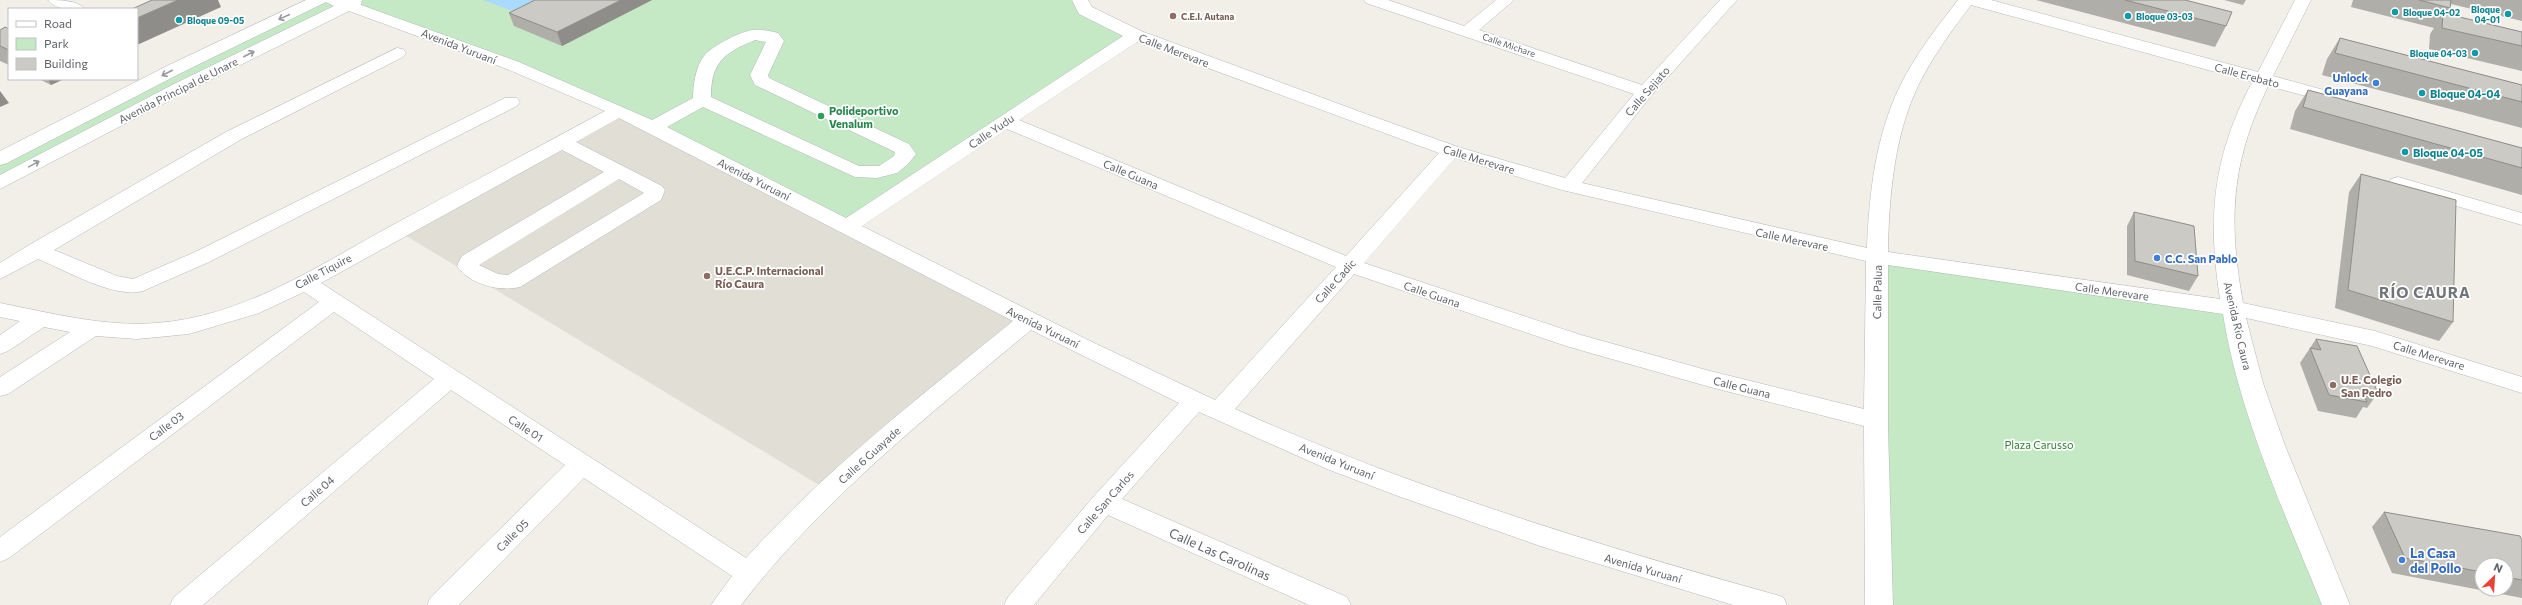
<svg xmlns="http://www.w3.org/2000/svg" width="2522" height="605" viewBox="0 0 2522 605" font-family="Commissioner,sans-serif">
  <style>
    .education { fill: #e1ded6 }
    .green { fill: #c5e8c5 }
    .water { fill: #aadaff }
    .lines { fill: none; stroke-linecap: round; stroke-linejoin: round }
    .minor-casing { stroke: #b5b8bc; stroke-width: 1 }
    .minor { fill: #fff; fill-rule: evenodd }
    .wall { fill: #afaea9; fill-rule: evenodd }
    .shaded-wall { fill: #8f8d8a }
    .building { fill: #cccac5; stroke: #8f8d8a }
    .oneway { stroke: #979a9d }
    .culture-dot { fill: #0f9aa8; stroke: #fff; stroke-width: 1.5 }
    .education-dot { fill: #8d6e63; stroke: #fff; stroke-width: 1.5 }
    .shop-dot { fill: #3f7fe0; stroke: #fff; stroke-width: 1.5 }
    .leisure-dot { fill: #2e9e5b; stroke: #fff; stroke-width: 1.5 }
    .labels { text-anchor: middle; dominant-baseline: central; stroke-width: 3.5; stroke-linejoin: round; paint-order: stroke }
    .far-culture-label { font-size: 9px; font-weight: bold; fill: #0d838f; stroke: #fff; text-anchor: start }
    .far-education-label { font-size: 9px; font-weight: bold; fill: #785e54; stroke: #fff; text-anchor: start }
    .far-street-label { font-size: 9px; fill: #5f6368; stroke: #fff }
    .street-label { font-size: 11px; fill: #5f6368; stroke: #fff }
    .shop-label { font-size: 11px; font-weight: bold; fill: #366cbe; stroke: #fff; text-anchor: end }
    .culture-label { font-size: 11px; font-weight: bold; fill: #0d838f; stroke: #fff; text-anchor: start }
    .leisure-label { font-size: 11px; font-weight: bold; fill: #27864d; stroke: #fff; text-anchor: start }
    .education-label { font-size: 11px; font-weight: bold; fill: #785e54; stroke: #fff; text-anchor: start }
    .park-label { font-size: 11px; fill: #348238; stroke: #fff }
    .near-shop-label { font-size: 13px; font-weight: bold; fill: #366cbe; stroke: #fff; text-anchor: start }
    .near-street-label { font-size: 13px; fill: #5f6368; stroke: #fff }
    .district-label { font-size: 15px; font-weight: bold; letter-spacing: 1px; fill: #70757a; stroke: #fff }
  </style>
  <rect width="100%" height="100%" fill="#f1efe8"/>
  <path class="education" d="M619 111 1028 321 829 491 398 231Z"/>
  <path class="green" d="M319 0H1080L1135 35 848 226 619 111 347 5 0 183V159Z
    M1877 257 2232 308 2336 605H1879Z"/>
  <path class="water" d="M483 0H536L513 11Z"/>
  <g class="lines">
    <defs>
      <path id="minor" d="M48 0C60 0 77 0 85 9 73 9 56 11 48 0Z
        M306 0H362L361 5 519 62 652 120 693 98C693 85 696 66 704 56 712 46 741 31 753 30 761 29 770 31 778 33L784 41 768 75 769 78 909 144 916 154 908 164 897 173 877 178 855 177 703 107 667 127 846 218 1123 36 1079 14 1072 0H1088L1092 7 1141 31 1369 115 1458 147 1565 178 1634 94 1366 3 1364 0H1388L1464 26 1496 0H1514L1479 30 1642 85 1720 0H1737L1651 96 1582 183 1867 248C1869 193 1876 135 1900 86 1915 55 1937 27 1958 0H1991L2258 72 2295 0H2311L2273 76 2342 95 2345 99 2342 103 2336 104 2268 86 2264 95C2230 168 2229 225 2243 303L2375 331 2522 377V393L2372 346 2246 318 2263 383 2284 443 2350 605H2322C2285 514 2238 411 2223 314L1888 265V428L1893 605H1865L1864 426 1710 387 1566 346 1354 274 1235 409C1409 487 1590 543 1773 594L1783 597 1787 605H1733L1543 547 1398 496 1327 469 1199 412 1122 499 1347 597 1351 605H1309L1108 515 1034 605H1004L1008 597 1095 495 1179 403 1031 330C928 416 823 499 741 605H711L732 576 584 478 459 605H427L431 597 565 465 451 390 203 605H170L174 597 434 379 334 312 9 558 0 562V537L319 302 304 292 259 313 189 334 137 339 96 336 8 394 0 396V377L70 332 44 327 8 351 0 354V335L20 321 0 317V303C51 313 104 327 156 323 242 317 316 267 389 227 461 188 533 150 605 111L507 69 349 11 186 92 0 189V175L174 84 334 6 326 2 181 73 7 163 0 165V151L169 65ZM1971 5 2252 82C2213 157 2207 216 2220 299L1888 252C1889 196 1894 135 1919 84 1933 56 1952 30 1971 5ZM755 40 766 42 750 75 755 85 895 152 894 156 879 166H859L711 97C711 62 724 53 755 40ZM1137 42 1439 153 1346 256 1019 120ZM619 118 1013 321C921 396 826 469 746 558L321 283 562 150 604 172 462 256 457 266C469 284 499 292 520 287L661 200 665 190 662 186 576 142ZM1007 129 1336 267 1215 400 1090 341 862 226ZM1455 158 1562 190 1866 261 1864 409 1710 371 1581 335 1364 263ZM619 179 644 193 508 275 498 274 479 265Z
        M397 48 403 49 406 53 403 57 240 140 54 250 117 276 133 279 195 252 505 98H517L520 102 517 106 209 262 143 291C114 299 65 270 38 259L0 279V263L29 245 226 132Z
        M2398 177 2522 213V225L2391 187 2388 183 2391 179Z"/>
    </defs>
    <use href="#minor" class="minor-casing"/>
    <use href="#minor" class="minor"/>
  </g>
  <path class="wall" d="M535 0H652L562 46 514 26 509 13Z
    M2036 0H2185L2226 26 2215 47Z
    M2224 0H2246L2243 5Z
    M2353 0H2522V21L2451 4 2450 8 2446 14 2522 32V71L2429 49 2430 34 2434 28 2351 7Z
    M9 29V65L0 61V30Z
    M2340 38 2522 85V128L2322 75 2327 59Z
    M39 79H64L51 85Z
    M2308 90 2522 148V195L2290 129 2295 111Z
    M2361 174 2453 322 2439 341 2335 308 2349 192Z
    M2134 212 2198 276 2189 291 2127 275V226Z
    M2316 339 2378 393 2367 408 2363 407 2356 418 2318 411 2300 363Z
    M2384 512 2522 540V598L2392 573 2372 527ZM2482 565H2506V589H2482Z"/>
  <path class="shaded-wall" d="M178 0H218L221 7 137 45V18Z
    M621 0H652L562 46 557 32Z
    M48 79H64L51 85Z
    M0 91 9 103 0 107Z"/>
  <path class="building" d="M152 0H178L137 18V9H132Z
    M535 0H621L557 32 509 13Z
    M2125 0H2185L2232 12 2226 26Z
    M2419 0H2451L2450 8Z
    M2443 13 2522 32V46L2442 28Z
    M5 27 9 29V50L0 46V30Z
    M2340 38 2522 85V102L2335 53Z
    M2308 90 2522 148V168L2303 107Z
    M2361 174 2456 200 2453 322 2348 290Z
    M2134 212 2194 226 2198 276 2135 261Z
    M2316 339 2357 346 2378 393 2362 390 2367 402 2329 395 2310 348 2321 350Z
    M2384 512 2520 536 2522 540V580L2506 577V565H2482V572L2405 558Z"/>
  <defs><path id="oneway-shaft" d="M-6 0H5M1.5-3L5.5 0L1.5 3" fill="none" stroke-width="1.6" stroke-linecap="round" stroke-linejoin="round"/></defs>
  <g class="oneway">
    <use href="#oneway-shaft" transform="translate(284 17) rotate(155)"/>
    <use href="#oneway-shaft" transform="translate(249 54) rotate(-27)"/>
    <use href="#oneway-shaft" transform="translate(167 73) rotate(153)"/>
    <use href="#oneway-shaft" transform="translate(34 164) rotate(-29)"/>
  </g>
  <g class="culture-dot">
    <circle cx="2395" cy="12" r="4"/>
    <circle cx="2508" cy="14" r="4"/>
    <circle cx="2128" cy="16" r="4"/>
    <circle cx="179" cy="20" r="4"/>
    <circle cx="2475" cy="53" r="4"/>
    <circle cx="2422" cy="93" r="4"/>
    <circle cx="2405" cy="152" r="4"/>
  </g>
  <g class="education-dot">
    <circle cx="1173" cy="16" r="4"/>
    <circle cx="707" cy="276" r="4"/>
    <circle cx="2333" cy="385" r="4"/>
  </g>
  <g class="shop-dot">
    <circle cx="2376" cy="83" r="4"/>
    <circle cx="2157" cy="258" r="4"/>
    <circle cx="2402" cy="560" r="4"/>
  </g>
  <circle class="leisure-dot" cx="821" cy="116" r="4"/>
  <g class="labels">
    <g class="far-culture-label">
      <text x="2500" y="9" text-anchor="end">Bloque<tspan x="2500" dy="10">04-01</tspan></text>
      <text x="2403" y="12">Bloque 04-02</text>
      <text x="2136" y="16">Bloque 03-03</text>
      <text x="187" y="20">Bloque 09-05</text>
      <text x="2467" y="53" text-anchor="end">Bloque 04-03</text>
    </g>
    <g class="far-education-label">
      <text x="1181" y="16">C.E.I. Autana</text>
    </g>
    <g class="far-street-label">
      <text transform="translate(1509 45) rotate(19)">Calle Michare</text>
    </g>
    <g class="street-label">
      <text transform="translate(459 46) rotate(21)">Avenida Yuruaní</text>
      <text transform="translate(1174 50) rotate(21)">Calle Merevare</text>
      <text transform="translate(2247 75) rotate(15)">Calle Erebato</text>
      <text transform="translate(178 90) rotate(-27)">Avenida Principal de Unare</text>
      <text transform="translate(1647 91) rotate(-49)">Calle Sejiato</text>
      <text transform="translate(991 131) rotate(-34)">Calle Yudu</text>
      <text transform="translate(1479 159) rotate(17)">Calle Merevare</text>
      <text transform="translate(1131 174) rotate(23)">Calle Guana</text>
      <text transform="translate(754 179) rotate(27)">Avenida Yuruaní</text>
      <text transform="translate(1792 239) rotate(12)">Calle Merevare</text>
      <text transform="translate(323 271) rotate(-28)">Calle Tiquire</text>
      <text transform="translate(1335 281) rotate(-48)">Calle Cadic</text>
      <text transform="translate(2112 291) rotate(8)">Calle Merevare</text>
      <text transform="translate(1877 292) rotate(-89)">Calle Palua</text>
      <text transform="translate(1432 294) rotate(19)">Calle Guana</text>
      <text transform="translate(2238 326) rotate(77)">Avenida Río Caura</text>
      <text transform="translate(1043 327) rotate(26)">Avenida Yuruaní</text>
      <text transform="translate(2429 355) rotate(17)">Calle Merevare</text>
      <text transform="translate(1742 387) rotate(14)">Calle Guana</text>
      <text transform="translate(166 426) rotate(-37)">Calle 03</text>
      <text transform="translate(526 428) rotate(33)">Calle 01</text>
      <text transform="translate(869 455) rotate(-42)">Calle 6 Guayade</text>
      <text transform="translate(1337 461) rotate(22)">Avenida Yuruaní</text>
      <text transform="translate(317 491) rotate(-41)">Calle 04</text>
      <text transform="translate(1105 502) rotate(-49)">Calle San Carlos</text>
      <text transform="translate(512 535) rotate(-45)">Calle 05</text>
      <text transform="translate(1643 568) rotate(16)">Avenida Yuruaní</text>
    </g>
    <g class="shop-label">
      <text x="2368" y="77">Unlock<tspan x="2368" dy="13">Guayana</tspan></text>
      <text x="2165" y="258" text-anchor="start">C.C. San Pablo</text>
    </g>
    <g class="culture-label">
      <text x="2430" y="93">Bloque 04-04</text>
      <text x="2413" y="152">Bloque 04-05</text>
    </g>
    <g class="leisure-label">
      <text x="829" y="110">Polideportivo<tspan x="829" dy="13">Venalum</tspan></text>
    </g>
    <g class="education-label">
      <text x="715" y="270">U.E.C.P. Internacional<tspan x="715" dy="13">Río Caura</tspan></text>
      <text x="2341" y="379">U.E. Colegio<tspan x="2341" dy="13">San Pedro</tspan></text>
    </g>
    <g class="park-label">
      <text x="2039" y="444">Plaza Carusso</text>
    </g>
    <g class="near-shop-label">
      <text x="2410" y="553">La Casa<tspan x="2410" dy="15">del Pollo</tspan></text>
    </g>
    <g class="near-street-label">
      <text transform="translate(1220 554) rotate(24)">Calle Las Carolinas</text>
    </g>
    <g class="district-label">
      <text x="2425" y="292">RÍO CAURA</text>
    </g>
  </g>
  <rect x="8" y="8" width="130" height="72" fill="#ffffff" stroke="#bfc1c3"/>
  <rect x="16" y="21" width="20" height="6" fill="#ffffff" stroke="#bfc1c3"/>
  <text x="44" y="28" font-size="12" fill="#5f6368">Road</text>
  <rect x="16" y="38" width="20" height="12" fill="#c5e8c5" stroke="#bfc1c3"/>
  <text x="44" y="48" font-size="12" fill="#5f6368">Park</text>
  <rect x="16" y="58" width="20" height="12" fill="#cccac5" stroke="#bfc1c3"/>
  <text x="44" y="68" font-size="12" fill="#5f6368">Building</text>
  <g transform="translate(2494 577) rotate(25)"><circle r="19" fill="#ffffff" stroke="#bfc1c3"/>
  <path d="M0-3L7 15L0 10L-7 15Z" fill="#ea4335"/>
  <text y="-6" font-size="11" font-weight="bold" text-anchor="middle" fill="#5f6368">N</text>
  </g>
</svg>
